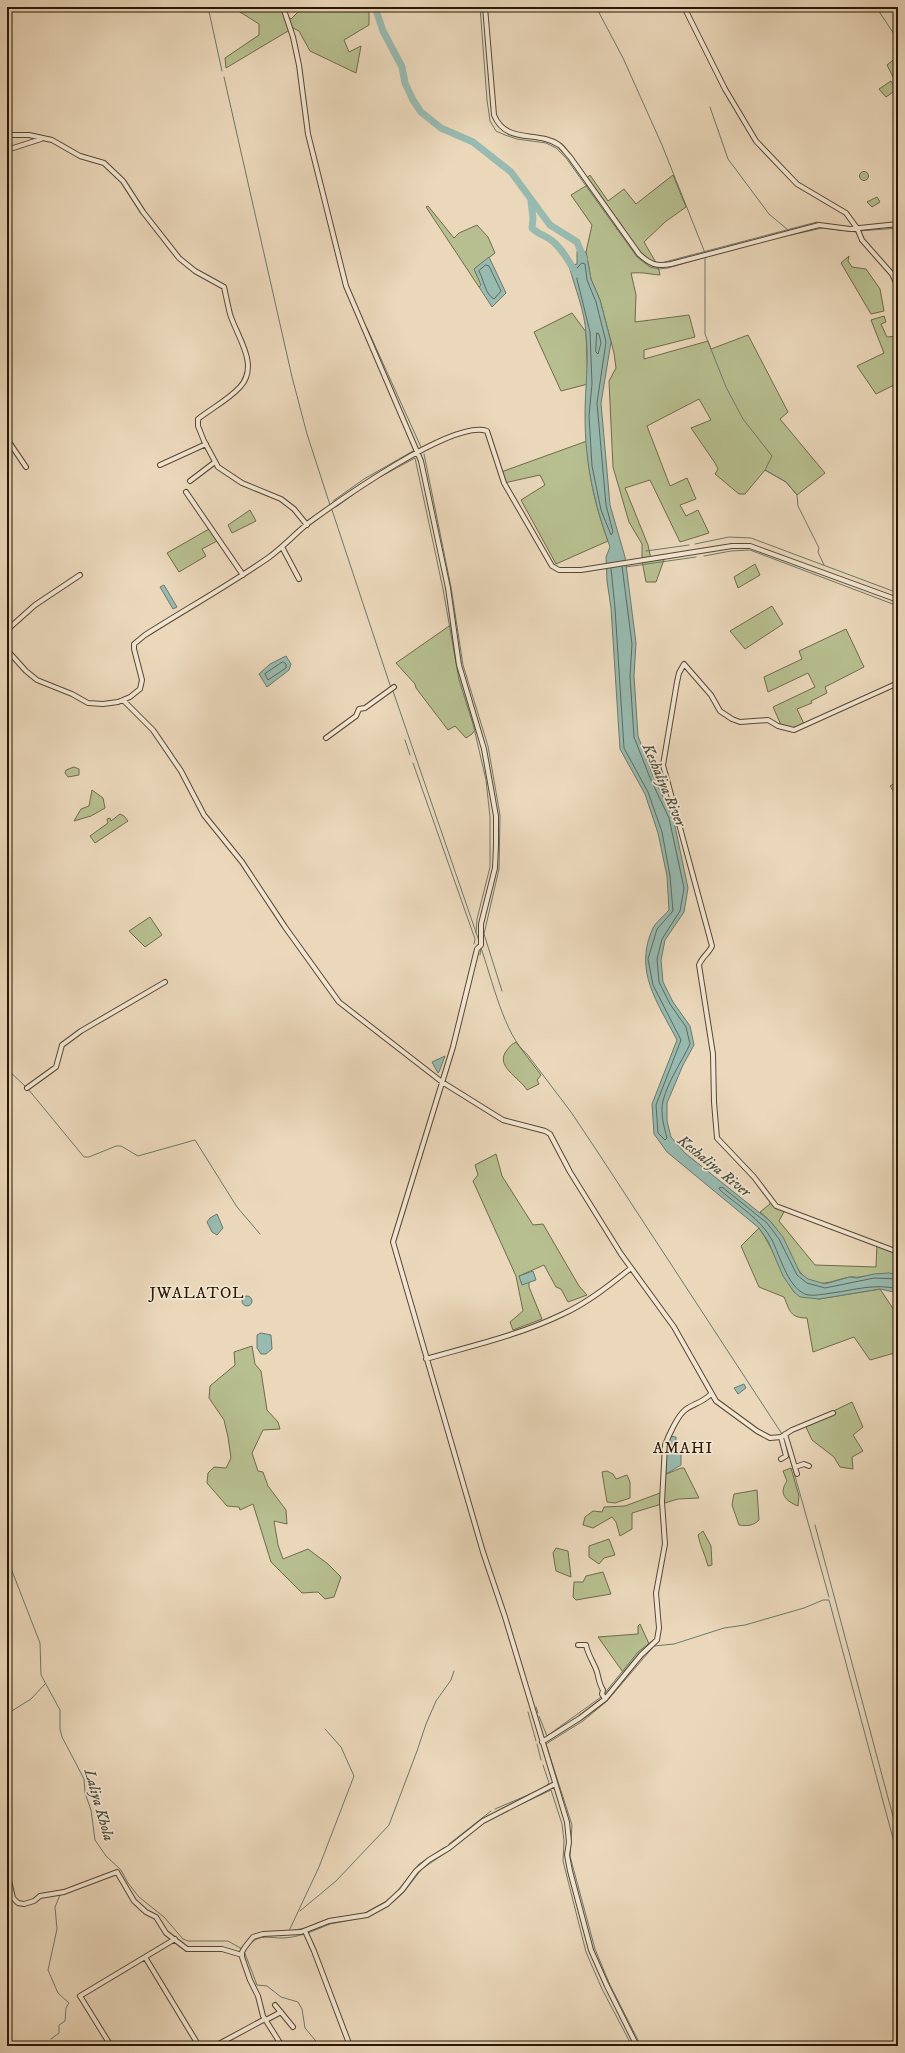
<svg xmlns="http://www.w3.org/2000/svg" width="905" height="2053" viewBox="0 0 905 2053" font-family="'IM FELL DW Pica',serif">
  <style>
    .green { fill: #b7bf90; stroke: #6f6b4a }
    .water { fill: #98bab0; stroke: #6b796b }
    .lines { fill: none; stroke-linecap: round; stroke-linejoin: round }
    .shore { stroke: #60685a; stroke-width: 1 }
    .stream { stroke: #6b796b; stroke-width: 1 }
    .river { stroke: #98bab0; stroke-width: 7 }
    .minor-casing { stroke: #584732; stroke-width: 6 }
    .minor { stroke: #f2e6d3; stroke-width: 4 }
    .labels { text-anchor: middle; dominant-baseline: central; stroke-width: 3.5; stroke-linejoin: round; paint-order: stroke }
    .water-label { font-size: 15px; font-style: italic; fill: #4f5040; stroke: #f2e6d3 }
    .quarter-label { font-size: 16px; letter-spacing: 1px; fill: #271704; stroke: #f2e6d3 }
  </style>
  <rect width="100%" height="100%" fill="#ebd8bb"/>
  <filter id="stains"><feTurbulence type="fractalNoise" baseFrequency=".005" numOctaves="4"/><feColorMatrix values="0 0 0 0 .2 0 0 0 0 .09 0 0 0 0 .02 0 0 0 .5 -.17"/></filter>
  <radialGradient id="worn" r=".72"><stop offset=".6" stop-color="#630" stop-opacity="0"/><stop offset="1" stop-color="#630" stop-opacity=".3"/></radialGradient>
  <path class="green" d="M232 7H276L291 19 303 7H369V25L344 40 349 52 361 46 356 73 310 51 299 31 293 28 226 68 225 58 259 35V24Z
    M898 56V82L894 79 887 65Z
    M891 81 896 90 886 97 879 89Z
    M859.5 176a4.5 4.5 0 1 1 9 0a4.5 4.5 0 1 1-9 0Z
    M590 175 608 201 624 189 636 204 673 175 686 207 665 222 644 242 658 266 660 275C648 274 644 272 631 273L636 295 635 322 689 315 695 337 644 350V359L708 341 711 349 748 335 788 412 780 419 825 473 797 495 786 482 765 470 745 494H739L715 474 718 469 715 463 691 428 711 420 699 399 647 426 670 486 687 478 696 499 680 505 686 516 698 510 709 533 680 542 650 480 625 488 648 545 651 559 665 557 656 582H646L642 561V544L629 522 613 467 609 381 616 368 614 353 600 300 591 279 586 252 592 225 571 195 589 184 586 179Z
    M877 197 880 202 872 207 867 202Z
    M428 206 454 238 459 233 477 225 488 237 495 253 474 269 482 285 479 287 426 207Z
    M849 256 848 261 852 267 866 269 880 289 884 311 871 314 841 263Z
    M572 313 586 332 588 384 561 391 534 332Z
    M884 316 886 322 881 324 887 337 898 336V383L876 394 857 366 884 353 871 320Z
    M587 441C588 476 596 508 608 541L556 564 521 500 545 485 540 475 504 483 501 472Z
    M250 510 256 521 232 533 228 525Z
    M209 529 217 541 202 549 206 556 179 572 167 553Z
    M755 564 760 575 738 588 734 577Z
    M772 606 783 624 745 649 730 631Z
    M452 624 459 665 477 727 472 734 466 738 455 726 448 730 416 688 415 684 396 663Z
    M846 629 864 667 825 687 827 693 811 701 812 703 797 709 805 726 794 730 782 727 773 707 815 687 808 673 768 692 764 677 802 659 799 651Z
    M74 767 79 769V775L68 777 65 773 66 770Z
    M898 781V798L890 786Z
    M92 790 103 798 105 808 91 816 74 821 81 809 89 806Z
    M120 814 124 816 128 821 95 843 90 836 108 823 107 819 110 818 111 821Z
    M150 917 162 935 145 947 129 931Z
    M516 1042 541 1075 537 1080 539 1084 527 1090C519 1077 494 1066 507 1050 510 1046 512 1044 516 1042Z
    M496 1154 502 1176 533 1225 543 1224 579 1286 587 1295 568 1302 561 1289 556 1287 544 1265 519 1276 522 1284 529 1282V1287L542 1319 513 1330 510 1322 523 1311 516 1276 473 1181 478 1175 475 1165Z
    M770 1198 776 1206 785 1210 779 1221 815 1265 876 1267 877 1243 898 1252V1275C884 1272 873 1275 859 1277 856 1278 853 1276 850 1277 832 1280 815 1292 800 1272 795 1266 793 1259 790 1253 782 1236 774 1223 760 1212L770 1204Z
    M759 1228C773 1248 780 1271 794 1292L819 1299 880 1289 898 1316V1352L870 1360 854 1337 813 1352 807 1318C790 1318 790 1311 784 1297L759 1287 741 1246Z
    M252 1346 255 1364 261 1371 267 1410 278 1422 280 1429 263 1430 252 1453 258 1471 263 1472 268 1486 286 1510 287 1524 274 1521 278 1545 283 1559 308 1549 328 1564 341 1577 334 1597 325 1599 318 1592 302 1593 271 1562 253 1504 240 1510 239 1507 227 1506 207 1483 208 1473 214 1467 226 1468 231 1458 228 1437 224 1420 209 1398 210 1386 235 1365 234 1352Z
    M852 1402 863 1427 853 1435 863 1451 852 1457 853 1469 840 1467 834 1457 812 1440 805 1425Z
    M681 1468H684L699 1498 678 1499 632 1513V1529L620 1536 616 1522 612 1517 593 1528 583 1525 585 1517 593 1511 602 1512 604 1507 625 1506 660 1493 665 1489 664 1475Z
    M791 1468 799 1496 798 1506C786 1501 778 1494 787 1481L783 1471Z
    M607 1471 613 1474 616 1479 627 1475 630 1482V1498L615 1503 607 1502 602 1472Z
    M757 1490 759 1520C753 1526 748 1526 739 1525L732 1505 734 1494Z
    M703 1531 711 1546 712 1565 708 1566C705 1554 700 1546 698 1535Z
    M609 1539 615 1555 604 1558 599 1564 589 1557V1546Z
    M556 1548 568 1551 571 1577 556 1571 553 1553Z
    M603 1572 611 1594 576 1600 573 1597 574 1582H583L586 1576Z
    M640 1624 650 1646 625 1675 598 1637 638 1634V1626Z"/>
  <path class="water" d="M577 251 586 252 591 279 600 300 611 342 601 403 610 505 625 557 636 643 634 676 638 736 653 776 673 817 688 888 684 912 665 940 661 960 663 982 673 1002 690 1026 694 1045 683 1065 667 1103V1121L671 1137 685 1153 770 1221 783 1237 800 1273 808 1279 825 1284 850 1277 857 1278 874 1274 889 1273 898 1275V1293L880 1289 819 1299 800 1297 794 1292 783 1276 768 1241 759 1228 667 1152 654 1134 652 1104 677 1040C658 1003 633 971 653 928 656 922 664 916 669 910L667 876 658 833 645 794 620 749 611 608 607 581 606 557 610 547C594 503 585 463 585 416 585 389 589 362 586 334 585 312 575 288 569 266L577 264Z
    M489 257 506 293 492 307 479 287 481 285 474 269Z
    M164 585 177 607 173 609 160 587Z
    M286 656 291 664 289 670 267 687 259 674 270 664Z
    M445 1056 439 1072 438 1073 432 1062Z
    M217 1214 223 1228 217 1235 212 1232 207 1222 210 1218Z
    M533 1271 536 1280 522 1285 519 1276Z
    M242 1301a5 5 0 1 1 10 0a5 5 0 1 1-10 0Z
    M261 1333 271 1335 272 1349 266 1354H261L257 1348V1335Z
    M744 1384 746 1388 738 1394 734 1388Z
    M670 1436 676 1437V1447L668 1450 667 1449Z
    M676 1451 681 1455V1465L666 1474V1453Z"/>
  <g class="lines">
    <path class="shore" d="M582 263 585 264 587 280 596 302 606 342 597 403 606 505 613 532 611 535 601 510 592 466 589 416 592 384 590 332 575 271Z
      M486 265 489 266 501 291 494 299C485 294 484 280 479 271Z
      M597 333 599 334 601 343 598 354 596 352Z
      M611 568 615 608 624 748 648 792 662 832 670 876 673 911 657 929 648 959 653 985 681 1040 656 1105 658 1133 665 1140 667 1138C664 1127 660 1113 663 1101 668 1081 681 1063 690 1044L686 1027 670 1004 659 982 657 959 662 939 680 911 684 888 669 818 650 778 634 737 630 676 632 644 622 566
      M283 662 286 664V668L268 680 265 674Z
      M898 1279 874 1278 825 1288 807 1283 797 1275 779 1239 767 1223 722 1187 719 1188 720 1190C737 1205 761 1219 772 1240 780 1256 789 1291 808 1295 815 1296 824 1294 832 1293 855 1290 875 1283 898 1289"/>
    <path class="stream" d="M208 7 222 71
      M480 7 487 100 490 121 496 131 505 135 517 139 546 143 556 148 566 158 637 257 650 267 659 269 668 268 702 258
      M596 7 623 58 662 145 705 253
      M876 7 898 40
      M224 77 292 377 307 434 330 505
      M710 107 728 159 769 214 788 230
      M589 180 623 227
      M859 231 898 228
      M791 235 822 228 856 232
      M642 254 649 260
      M705 257V334L726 387 743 419 772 456 765 470 786 482 797 495 798 506 819 548 818 552 824 565
      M661 263 817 222
      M367 328 421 447
      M424 454 451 587 463 665 488 746 500 815 499 869 484 934 502 991
      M380 477 415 458 443 589 459 680 473 724 486 780 490 817V867L477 919 476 933
      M333 501 364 479 413 451
      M336 507 354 494
      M332 510 391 688
      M695 544 729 537 751 538 898 593
      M646 551 689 545
      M704 556 731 551 750 550 898 606
      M626 567 696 557
      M393 691 479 941
      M405 740 410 755
      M413 763 475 939 474 944
      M481 948C491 976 505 1037 527 1054L571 1112 597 1151 782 1434
      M480 955 481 948
      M7 1069 26 1087
      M28 1089 84 1157H89L116 1146H121L138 1156 195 1140 237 1207 260 1234
      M784 1437 829 1597
      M815 1525 898 1835
      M7 1558 40 1643 41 1675 60 1710V1729L62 1737 84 1779 85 1793 91 1810 95 1840 106 1856 121 1870 128 1883 139 1897 164 1917 183 1939 188 1941H228L242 1949
      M604 1694 638 1652 652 1641
      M536 1707 538 1713
      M528 1712 536 1741
      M7 1714 31 1699 45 1684
      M539 1716 547 1736 601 1697
      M537 1744 541 1760
      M543 1765 549 1783 545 1787
      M513 1808 551 1790 562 1824 564 1841 563 1861 586 1952 602 1989 632 2046
      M495 1809 535 1792
      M449 1844 491 1811
      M423 1868 450 1850 485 1822
      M393 1902 404 1892 421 1870
      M300 1911 336 1881 389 1825 417 1751 426 1724 436 1701 451 1680 454 1671
      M363 1914 385 1902 395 1894 419 1864 445 1847
      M313 1925 328 1919 341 1917
      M289 1931 319 1867 354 1776 341 1747 325 1729
      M290 1931 305 1928
      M308 1933 330 1924 366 1917
      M251 1943C260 1934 270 1938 282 1938 290 1938 297 1936 305 1934
      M244 1951 257 1985 267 1986 281 1997 298 2002 302 2009 305 2028 320 2046
      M51 2039 59 2033V2025L65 2021 66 2008 69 2003 58 1993 48 1970 57 1929 55 1907 60 1895 62 1894
      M641 2046 610 1985 595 1949 570 1856 572 1825 546 1744 583 1721 607 1701 654 1646 674 1644 724 1628 745 1625 804 1608 823 1600H829L898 1857"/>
    <path class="river" d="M375 7 383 31 402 67 405 83 413 100 421 112 441 128 473 142 511 172 550 225 577 242 584 259
      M531 201 533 218 532 228C538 234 544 235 551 240 560 246 571 264 576 274"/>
    <defs>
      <path id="minor" d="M283 7 293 37 299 65 308 134 346 286 421 461 448 588 459 665 484 749 496 816V845L495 868 481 924V945L477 949 453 1047 393 1242 483 1552 505 1617 567 1822 569 1842 567 1855 570 1871 591 1950 607 1986 637 2046
        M485 7 494 115C506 145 538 130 559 145 563 148 567 154 570 157L639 254C650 264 656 267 671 264L819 225 850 229 898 224
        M684 7 725 89 756 141 797 184 846 213 857 228 862 240 892 274 898 287
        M7 135H29L52 140 80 156 104 163 123 181 143 212 179 258 195 271 224 287C226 296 228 306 230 314 237 337 260 365 240 387 228 400 212 408 198 419V426L204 441 218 467 242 483 281 499 294 509 307 525
        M7 150 41 139
        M7 439 26 467
        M160 465 206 444
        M190 481 215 462
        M186 492 243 575
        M282 547 299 579
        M7 630 35 605 80 575
        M7 650 26 671 37 680 72 694 88 703 103 704 118 702 130 697 140 689 142 680 134 649V644L145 635C186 609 229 585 268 558 282 548 294 535 307 524 337 502 453 419 487 431L504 483 552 566 559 570H581L732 546H750L898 600
        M898 683 794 730 778 726 768 720 740 722 732 719 720 711 711 695 684 664 679 673 677 682 663 765 712 946C709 953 702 957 699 965L713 1054 714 1102 717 1138 754 1177 776 1206 898 1252
        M123 700 153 730 181 771 204 815 242 862 285 927 339 1002 442 1082 503 1120 545 1131 550 1134 570 1172 621 1254 674 1327 716 1401 757 1431 770 1438 781 1437 792 1430 833 1413
        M326 738 356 716 359 709 365 708 394 687
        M27 1088 56 1067 62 1045 81 1031 165 982
        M426 1359C471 1346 520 1335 563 1314 587 1303 610 1285 631 1268
        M785 1434 797 1474
        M781 1437 786 1456 781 1459
        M795 1467 804 1464 809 1466
        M578 1645H586C588 1655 594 1663 597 1672 599 1679 599 1684 603 1690L602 1694 605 1699
        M542 1742 580 1718 605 1699 641 1655 657 1640 659 1628 656 1593 665 1544 662 1502 665 1445C668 1437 677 1417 684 1411 691 1404 701 1404 711 1394
        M7 1872 13 1898 18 1903 24 1904 34 1901 40 1896 64 1892 117 1872 134 1901 146 1912 156 1917 166 1933 187 1949H222L242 1955
        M305 1931 314 1951 350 2046
        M145 1957 199 2046
        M275 2005 293 2027
        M266 2020 281 2012
        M111 2046 80 1996 175 1939
        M215 2046 265 2019
        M282 2046 263 2016 258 1996 250 1980 242 1957V1952L245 1947 253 1937 263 1934 301 1932 329 1921 367 1915 387 1904 402 1890 416 1871 429 1860 449 1848 483 1821 555 1784"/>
    </defs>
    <use href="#minor" class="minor-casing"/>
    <use href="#minor" class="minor"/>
  </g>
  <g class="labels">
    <g class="water-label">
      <text transform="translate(664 785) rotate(67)">Keshaliya River</text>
      <text transform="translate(714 1166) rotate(39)">Keshaliya River</text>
      <text transform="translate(99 1805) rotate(74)">Laliya Khola</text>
    </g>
    <g class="quarter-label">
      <text x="197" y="1293">JWALATOL</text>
      <text x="683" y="1448">AMAHI</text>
    </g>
  </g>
  <rect width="905" height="2053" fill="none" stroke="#ebd8bb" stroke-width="24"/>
  <rect x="8" y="8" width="889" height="2037" fill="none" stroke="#271704" stroke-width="2"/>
  <rect x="12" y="12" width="881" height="2029" fill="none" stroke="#271704"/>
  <rect width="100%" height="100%" filter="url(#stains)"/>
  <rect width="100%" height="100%" fill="url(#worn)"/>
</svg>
